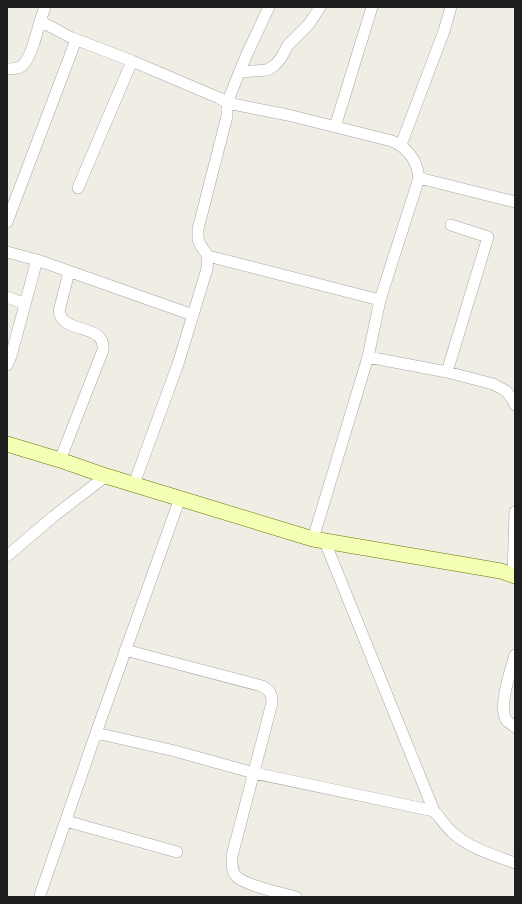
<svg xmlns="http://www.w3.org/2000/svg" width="522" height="904" viewBox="0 0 522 904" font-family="'PT Sans',sans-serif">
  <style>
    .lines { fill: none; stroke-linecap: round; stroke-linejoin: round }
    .street-casing { stroke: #a6a6a6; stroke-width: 12 }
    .secondary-casing { stroke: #637b00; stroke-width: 16 }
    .street { stroke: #fff; stroke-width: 11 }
    .secondary { stroke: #f4feb5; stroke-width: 15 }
  </style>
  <rect width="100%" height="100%" fill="#f0ede4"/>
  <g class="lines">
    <defs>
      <path id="street" d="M45 7 40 21 72 38 132 61 219 98 227 103V116L198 229V239L201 246 208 256 207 269 178 364 134 484
        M269 7 246 56 227 103 288 115 392 141C408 148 417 160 419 178L380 300 368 357 313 539
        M7 69C12 69 18 69 22 66 31 58 37 33 40 21
        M240 72 267 70 275 65 281 58 288 45 309 24 320 7
        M335 127 372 7
        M401 145 444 31 451 7
        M419 178 515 202
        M78 188 132 61
        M7 222 76 40
        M7 252 37 260 193 315
        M208 256 380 300
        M7 297 25 304
        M368 357 447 372 493 384 506 391 513 400 515 405
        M7 365 11 356 37 260
        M447 372 488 237 451 225
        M60 460 103 350C106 323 63 335 59 311L69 272
        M325 542 434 811C440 817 445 826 452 832 469 848 493 855 515 863
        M7 556 54 516 106 476
        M513 575 515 512
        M125 650 262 686C270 691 272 693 272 703L232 856C232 863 231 871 237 877 247 886 281 893 296 897
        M515 655C511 669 497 709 507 721 509 723 513 725 515 727
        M96 733 175 751 254 773 434 811
        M66 821 177 852
        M40 895 96 733 180 498"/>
      <path id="secondary" d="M7 444 60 460 106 476 313 539 501 571 515 576"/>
    </defs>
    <use href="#street" class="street-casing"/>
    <use href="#secondary" class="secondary-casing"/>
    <use href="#street" class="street"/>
    <use href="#secondary" class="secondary"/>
  </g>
  <rect width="522" height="904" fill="none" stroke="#1f1f1f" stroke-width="16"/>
</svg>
